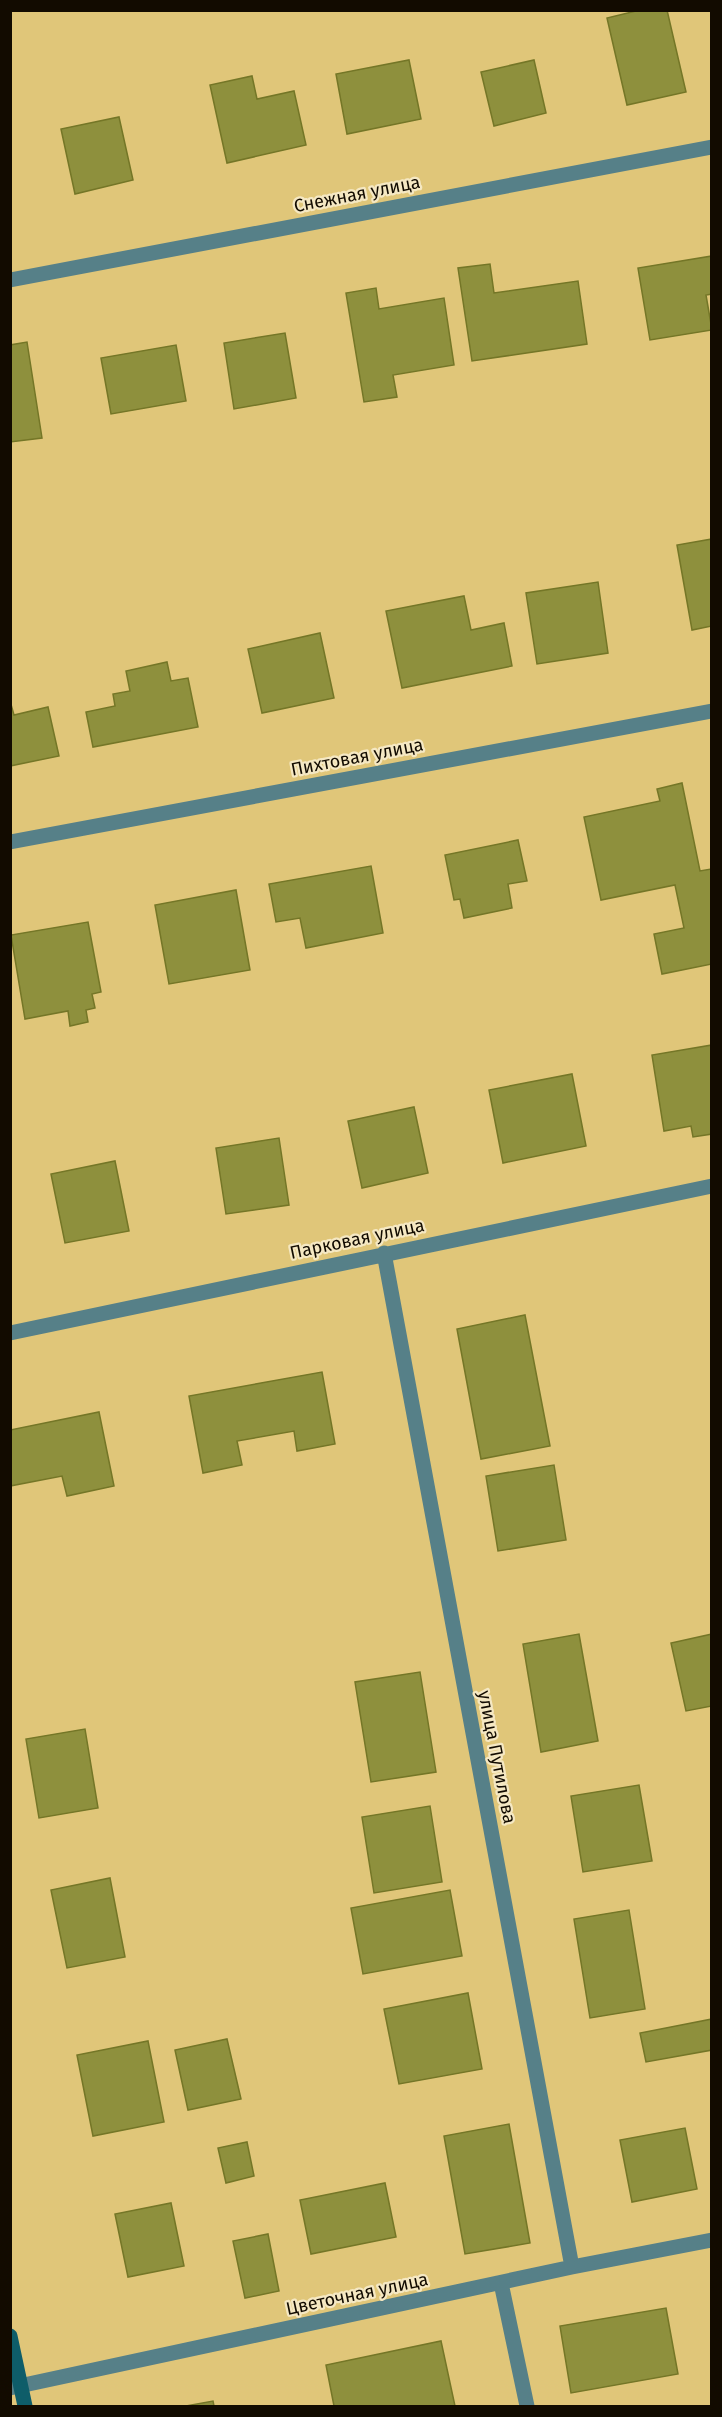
<svg xmlns="http://www.w3.org/2000/svg" width="722" height="2417" viewBox="0 0 722 2417" font-family="'Fira Sans',sans-serif">
  <style>
    .building { fill: #8e903d; stroke: #747627; stroke-width: 1.5 }
    .lines { fill: none; stroke-linecap: round; stroke-linejoin: round }
    .street { stroke: #568088; stroke-width: 15 }
    .secondary { stroke: #0e5d69; stroke-width: 15 }
    .labels { text-anchor: middle; dominant-baseline: central; stroke-width: 4.5; stroke-linejoin: round; paint-order: stroke }
    .street-label { font-size: 18px; fill: #120b00; stroke: #f5e8c3 }
  </style>
  <rect width="100%" height="100%" fill="#e0c679"/>
  <path class="building" d="M640 10H667L686 92 627 105 607 18Z
    M409 60 421 119 347 134 336 74Z
    M534 60 546 113 494 126 481 72Z
    M252 76 257 99 294 91 306 145 227 163 210 85Z
    M119 117 133 180 75 194 61 129Z
    M712 256V294L706 295 712 330 650 340 638 268Z
    M490 264 494 293 578 281 587 344 472 361 458 268Z
    M376 288 379 309 444 298 454 365 393 375 397 397 364 402 346 293Z
    M285 333 296 398 234 409 224 343Z
    M27 342 42 438 10 442V345Z
    M176 345 186 401 111 414 101 358Z
    M712 539V626L692 630 677 545Z
    M598 582 608 653 537 664 526 593Z
    M464 596 471 630 504 623 512 666 402 688 386 611Z
    M320 633 334 698 262 713 248 649Z
    M167 662 171 681 188 678 198 727 93 747 86 712 115 706 113 694 130 691 126 671Z
    M10 701 14 715 48 707 59 756 10 766Z
    M682 783 700 871 711 869 712 872V964L662 974 654 934 684 928 675 885 601 900 584 817 660 801 657 789Z
    M518 840 527 881 508 884 512 908 464 918 460 899 454 900 445 855Z
    M371 866 383 933 306 948 300 918 276 922 269 884Z
    M236 890 250 970 169 984 155 905Z
    M88 922 101 992 92 994 95 1008 86 1010 88 1022 70 1026 68 1011 25 1019 11 935Z
    M712 1045V1134L693 1137 691 1126 664 1131 652 1055Z
    M572 1074 586 1146 503 1163 489 1090Z
    M414 1107 428 1173 362 1188 348 1121Z
    M279 1138 289 1205 226 1214 216 1148Z
    M115 1161 129 1231 65 1243 51 1174Z
    M525 1315 550 1446 481 1459 457 1329Z
    M322 1372 335 1444 297 1451 294 1431 237 1441 242 1465 203 1473 189 1396Z
    M99 1412 114 1486 67 1496 62 1476 10 1486V1430Z
    M554 1465 566 1540 498 1551 486 1476Z
    M579 1634 598 1741 541 1752 523 1644Z
    M712 1634V1706L686 1711 671 1643Z
    M420 1672 436 1772 371 1782 355 1682Z
    M85 1729 98 1808 39 1818 26 1739Z
    M639 1785 652 1861 583 1872 571 1796Z
    M430 1806 442 1882 374 1893 362 1817Z
    M110 1878 125 1957 67 1968 51 1890Z
    M450 1890 462 1956 363 1974 351 1908Z
    M629 1910 645 2009 590 2018 574 1919Z
    M468 1993 482 2069 399 2084 384 2009Z
    M712 2019V2050L646 2062 640 2033Z
    M227 2039 241 2099 188 2110 175 2050Z
    M148 2041 164 2122 93 2136 77 2055Z
    M509 2124 530 2243 465 2254 444 2136Z
    M685 2128 697 2189 632 2202 620 2140Z
    M247 2142 254 2176 226 2183 218 2148Z
    M385 2183 396 2237 311 2254 300 2200Z
    M171 2203 184 2266 128 2277 115 2214Z
    M268 2234 279 2291 245 2298 233 2241Z
    M666 2308 678 2374 571 2393 560 2326Z
    M441 2341 455 2406H334L326 2365Z
    M213 2401 214 2406H186Z"/>
  <g class="lines">
    <path class="street" d="M10 280 712 147
      M10 842 712 711
      M384 1253 572 2267
      M10 1333 712 1186
      M501 2283 527 2406
      M10 2388 572 2267 712 2240"/>
    <path class="secondary" d="M10 2336 25 2406"/>
  </g>
  <g class="labels">
    <g class="street-label">
      <text transform="translate(357 194) rotate(-11)">Снежная улица</text>
      <text transform="translate(357 757) rotate(-11)">Пихтовая улица</text>
      <text transform="translate(357 1239) rotate(-12)">Парковая улица</text>
      <text transform="translate(497 1757) rotate(79)">улица Путилова</text>
      <text transform="translate(357 2294) rotate(-12)">Цветочная улица</text>
    </g>
  </g>
  <rect width="722" height="2417" fill="none" stroke="#120b00" stroke-width="24"/>
</svg>
